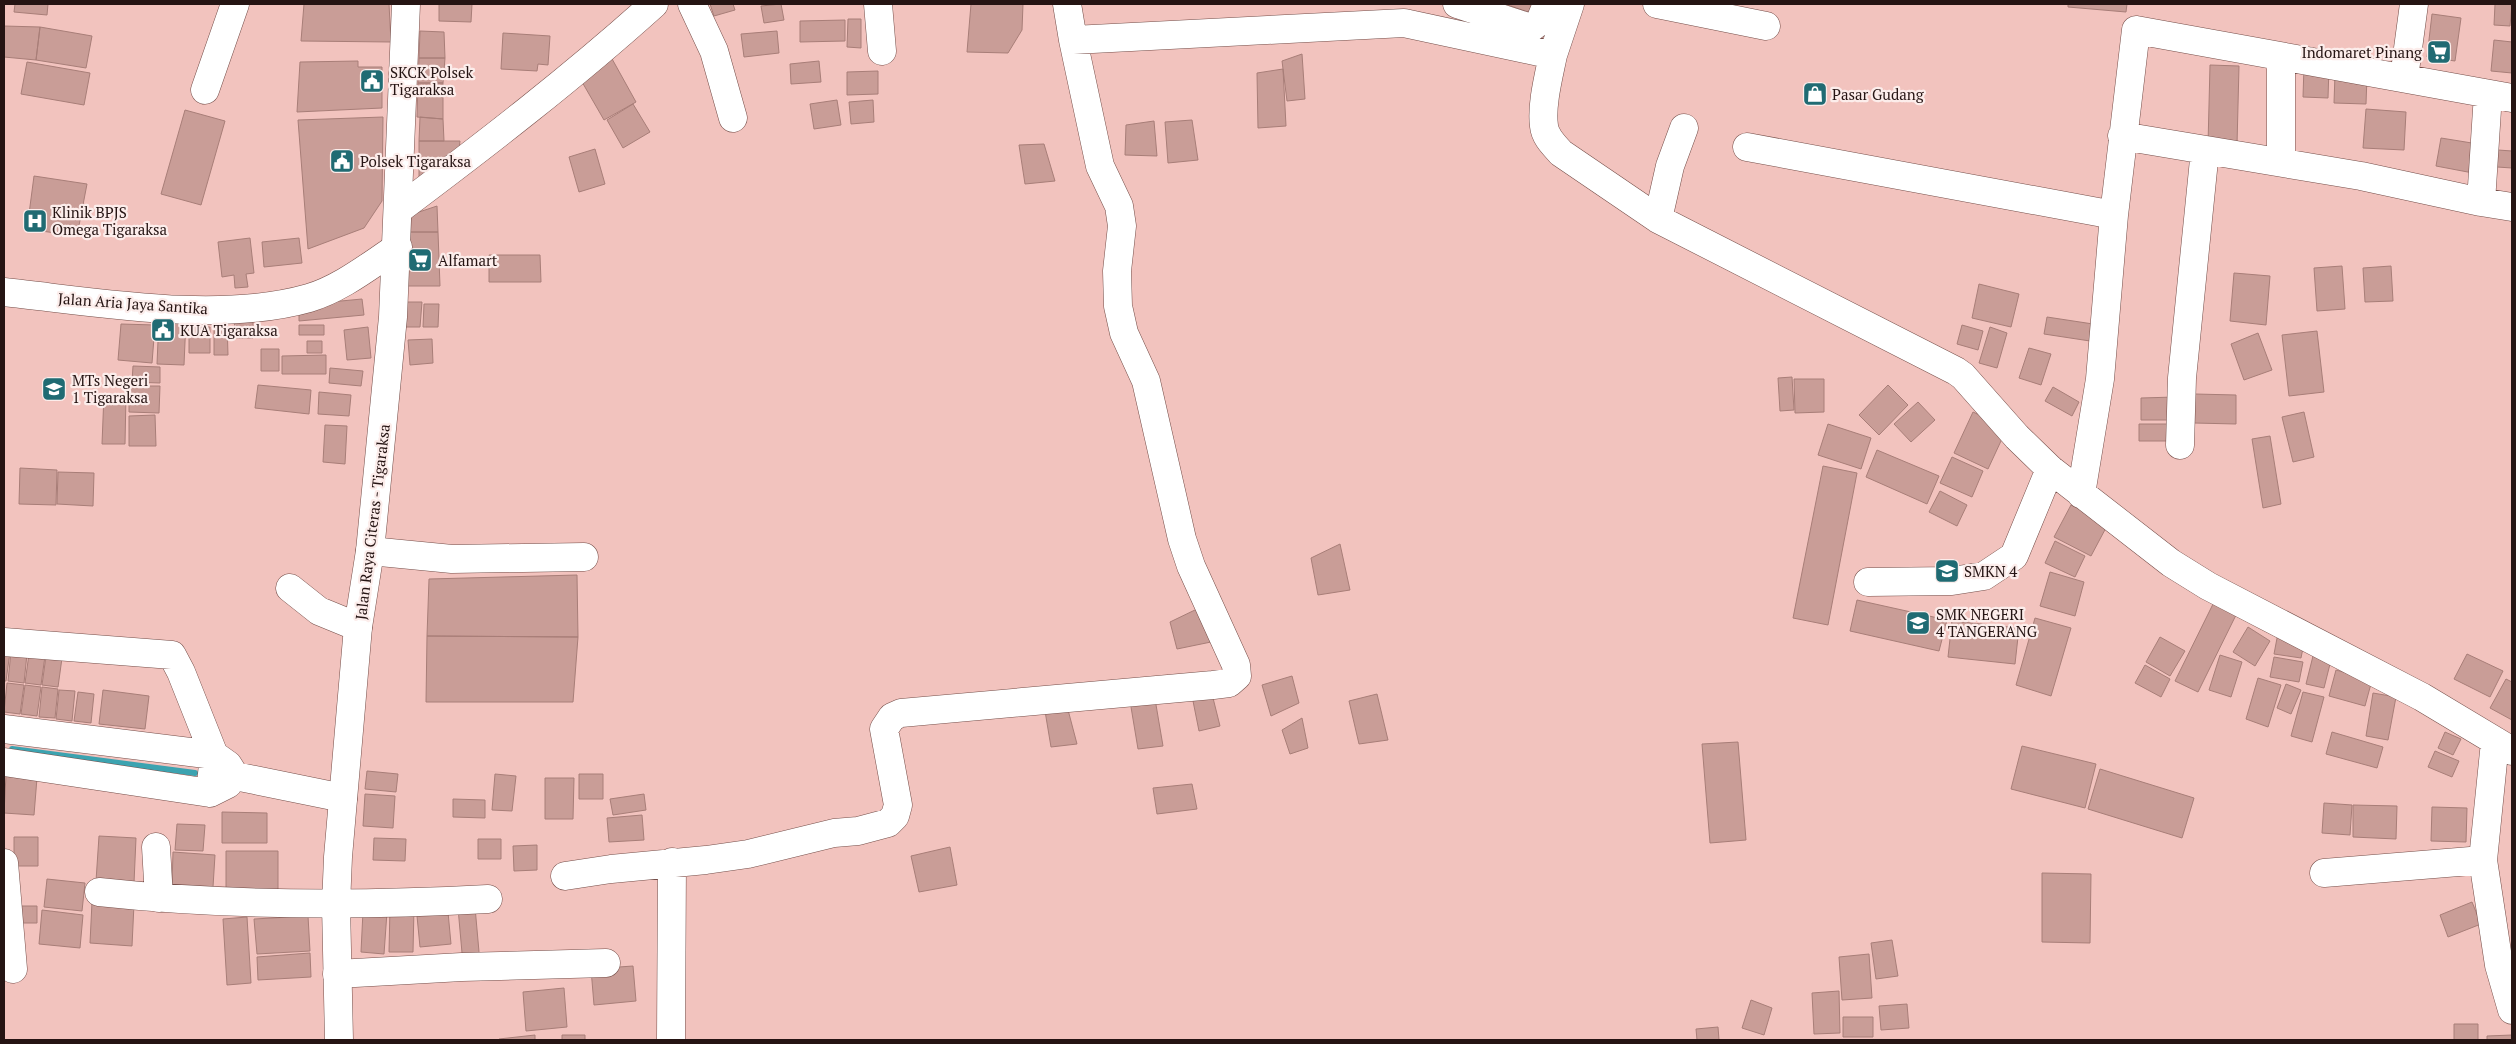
<svg xmlns="http://www.w3.org/2000/svg" width="2516" height="1044" viewBox="0 0 2516 1044" font-family="'PT Serif',serif">
  <style>
    .lines { fill: none; stroke-linecap: round; stroke-linejoin: round }
    .stream { stroke: #3ca3b0; stroke-width: 6 }
    .building { fill: #c99d97; stroke: #a87e78 }
    .minor-casing { stroke: #754e49; stroke-width: 29 }
    .major-casing { stroke: #754e49; stroke-width: 29 }
    .minor { stroke: #fff; stroke-width: 28 }
    .major { stroke: #fff; stroke-width: 28 }
    .labels { text-anchor: middle; dominant-baseline: central; stroke-width: 4.5; stroke-linejoin: round; paint-order: stroke }
    .poi-label { font-size: 15px; fill: #251413; stroke: #fcedeb; text-anchor: start }
    .street-label { font-size: 15px; fill: #251413; stroke: #fcedeb }
  </style>
  <rect width="100%" height="100%" fill="#f2c3be"/>
  <g class="lines">
    <path class="stream" d="M12 749 195 773"/>
  </g>
  <path class="building" d="M15 4H48L47 15 14 12Z
    M304 4H389L391 42 301 41Z
    M439 4H472L471 22 439 21Z
    M710 4H733L735 10 714 16Z
    M781 4 784 20 764 23 761 6Z
    M971 4H1023L1022 30 1008 53 967 52Z
    M1505 4H1535L1531 13Z
    M2068 4H2127L2126 12 2068 7Z
    M2495 4H2512L2510 26 2494 25Z
    M2432 14 2461 18 2455 61 2427 57Z
    M848 19H861V48L847 47Z
    M845 20V41L800 42V21Z
    M4 26 40 27 36 60 4 57Z
    M40 27 92 36 86 68 36 60Z
    M420 31 444 32 445 58H419Z
    M777 31 779 53 744 57 741 34Z
    M503 33 550 36 548 65 538 64 537 71 501 69Z
    M2494 40 2512 42V73L2491 71Z
    M1302 54 1305 99 1287 101 1282 61Z
    M611 57 636 102 604 120 578 75Z
    M419 58H445L443 83H418Z
    M358 61V67H382V108L297 112 300 62Z
    M819 61 821 82 791 84 790 64Z
    M27 62 90 73 84 105 21 94Z
    M2210 65 2239 66 2237 145H2208Z
    M2304 66 2329 67 2328 98 2303 97Z
    M1283 69 1286 126 1258 128 1257 73Z
    M878 71V94L847 95V72Z
    M2335 74 2367 76 2366 104 2334 103Z
    M418 83H443V119L417 117Z
    M837 100 841 125 814 129 810 104Z
    M873 100 874 122 851 124 849 102Z
    M633 104 650 132 623 148 607 120Z
    M2366 109 2406 112 2404 150 2363 148Z
    M185 110 225 121 201 205 161 194Z
    M383 117 382 201 364 228 308 249 298 120Z
    M420 117 443 119 444 141H419Z
    M1192 120 1198 160 1168 163 1165 122Z
    M1154 121 1157 156 1125 155 1126 125Z
    M2441 138 2478 144 2473 173 2436 166Z
    M419 141H460L457 165 419 183Z
    M1044 144 1055 181 1025 184 1019 145Z
    M595 149 605 184 579 192 569 157Z
    M2498 150 2512 151V168L2497 167Z
    M34 176 87 184 77 236 27 229Z
    M437 206 438 232H406L413 214Z
    M406 232H438L440 286H400Z
    M250 238 254 273 246 274 248 287 235 288 234 275 222 277 218 242Z
    M299 238 302 263 264 267 262 242Z
    M489 255H540L541 282H489Z
    M2342 266 2345 309 2317 311 2314 268Z
    M2391 266 2393 301 2365 302 2363 268Z
    M2234 273 2270 276 2266 325 2230 321Z
    M1979 284 2019 294 2011 327 1972 318Z
    M362 299 364 315 299 321V305Z
    M407 302H422L420 327H406Z
    M424 304H439L438 327H423Z
    M234 313H253V338H235Z
    M2047 317 2093 324 2090 341 2044 334Z
    M159 318 186 319 184 365 157 364Z
    M214 322H227L228 355H214Z
    M121 324 155 325 152 363 118 360Z
    M299 325H324V335H299Z
    M1962 325 1983 331 1978 350 1957 344Z
    M189 327H210V353H189Z
    M368 327 371 358 347 360 344 330Z
    M1990 327 2007 333 1997 368 1979 363Z
    M2317 331 2324 392 2289 396 2282 335Z
    M2258 333 2272 370 2244 380 2231 344Z
    M432 339 433 363 410 365 408 340Z
    M307 341H322V353H307Z
    M2029 348 2051 354 2041 385 2019 378Z
    M261 349H279V371H261Z
    M326 355V374H282V356Z
    M133 366 160 367V383L132 382Z
    M330 368 363 371 361 386 329 383Z
    M1792 377 1794 410 1780 411 1778 378Z
    M1794 379H1824V412L1795 413Z
    M258 385 311 390 309 414 255 408Z
    M1888 385 1908 405 1879 435 1859 415Z
    M129 386H160L159 413 129 412Z
    M2053 387 2079 402 2072 416 2045 401Z
    M319 392 351 395 349 416 318 414Z
    M104 394 126 395 125 444H102Z
    M2195 394 2236 395V424L2194 423Z
    M2175 397V420H2141V398Z
    M1918 402 1935 420 1911 442 1894 424Z
    M1973 412 2007 428 1988 469 1954 453Z
    M2304 412 2314 457 2293 462 2282 417Z
    M155 415 156 446H129V416Z
    M1828 424 1871 438 1861 469 1818 455Z
    M2139 424H2173V441H2139Z
    M325 425 347 426 345 464 323 462Z
    M2270 436 2281 504 2263 508 2252 439Z
    M1877 450 1939 476 1927 504 1866 477Z
    M1952 457 1983 471 1972 497 1940 483Z
    M1823 466 1857 473 1828 625 1793 618Z
    M20 468 57 470 56 505 19 504Z
    M58 472 94 473 93 506 57 504Z
    M1940 491 1967 505 1957 526 1929 512Z
    M2071 505 2108 524 2091 556 2054 537Z
    M2055 541 2085 556 2075 577 2045 563Z
    M1340 544 1350 590 1318 595 1311 558Z
    M2050 572 2084 582 2075 616 2040 606Z
    M577 575 578 637 427 636 429 579Z
    M2216 598 2239 609 2198 692 2175 681Z
    M1857 600 1947 620 1939 651 1850 631Z
    M1197 609 1211 642 1177 649 1170 622Z
    M2035 618 2071 628 2051 696 2016 685Z
    M1952 621 2019 628 2015 664 1948 657Z
    M2248 627 2270 641 2255 666 2233 652Z
    M2278 633 2305 638 2301 658 2274 654Z
    M427 636 578 637 573 702H426Z
    M2160 637 2185 651 2170 676 2146 662Z
    M4 651 10 652 6 681H4Z
    M11 652 27 654 24 683 8 681Z
    M2314 652 2332 656 2324 688 2306 684Z
    M29 654 45 656 41 685 25 683Z
    M2467 654 2503 671 2490 697 2454 679Z
    M2220 655 2242 662 2231 697 2209 690Z
    M46 656 62 658 58 687 42 685Z
    M2274 657 2303 662 2299 682 2270 677Z
    M2145 665 2170 679 2161 697 2135 683Z
    M2336 670 2372 680 2365 706 2329 696Z
    M1292 676 1299 703 1271 716 1262 685Z
    M2258 678 2281 685 2268 727 2246 719Z
    M2506 679 2512 682V720L2490 708Z
    M7 683 24 685 20 714 4 712Z
    M2286 684 2301 690 2291 714 2277 708Z
    M25 685 41 687 37 716 21 714Z
    M42 687 58 689 55 718 39 717Z
    M59 690 75 691 72 721 56 719Z
    M103 690 149 696 145 729 99 724Z
    M1211 690 1220 726 1199 731 1192 696Z
    M78 692 94 694 91 723 74 721Z
    M2303 692 2324 697 2312 742 2291 736Z
    M1154 693 1163 746 1138 749 1130 701Z
    M2373 693 2396 697 2388 740 2366 736Z
    M1377 694 1388 740 1359 744 1349 701Z
    M1067 706 1077 744 1051 747 1045 711Z
    M1302 718 1308 748 1290 754 1282 730Z
    M2332 732 2383 747 2377 768 2326 754Z
    M2445 732 2461 739 2453 755 2438 748Z
    M1738 742 1746 840 1710 843 1702 744Z
    M2022 746 2096 764 2085 808 2011 789Z
    M2435 751 2459 761 2452 777 2428 767Z
    M2100 769 2194 798 2182 838 2088 809Z
    M367 771 398 774 396 792 365 789Z
    M495 774 516 776 512 811 492 810Z
    M579 774H603V799H579Z
    M6 775 37 778 34 815 4 813Z
    M545 778H574L573 819H545Z
    M1192 784 1197 809 1157 814 1153 788Z
    M365 794 395 796 393 828 363 826Z
    M644 794 646 810 613 815 610 799Z
    M453 799 485 800V818L453 817Z
    M2324 803 2352 805 2350 835 2322 833Z
    M2353 805 2397 806 2396 839 2353 837Z
    M2432 807 2467 808 2466 842 2431 841Z
    M222 812 267 813V843H222Z
    M642 815 644 840 609 842 607 818Z
    M177 824 205 825 203 851 175 850Z
    M99 836 136 838 134 883 96 881Z
    M14 837H38V866H14Z
    M374 838 406 839 405 861 373 860Z
    M478 839H501V859H478Z
    M537 845V870L514 871 513 846Z
    M950 847 957 885 919 892 911 856Z
    M226 851H278V894H226Z
    M173 852 215 855 213 887 172 885Z
    M2042 873 2091 874 2090 943 2042 942Z
    M47 879 85 883 82 911 44 907Z
    M92 902 134 904 132 946 90 943Z
    M2472 902 2481 924 2448 937 2440 915Z
    M13 906H37V923H13Z
    M390 907 414 908 413 952H389Z
    M475 907 480 963 463 964 458 908Z
    M42 910 83 915 80 948 39 944Z
    M363 911 387 912 384 954 361 952Z
    M448 912 451 944 420 947 417 916Z
    M308 916 310 951 257 954 254 919Z
    M247 917 251 983 227 985 223 919Z
    M1892 940 1898 976 1876 979 1871 943Z
    M310 953 311 977 258 980 257 957Z
    M1869 954 1872 998 1842 1000 1839 957Z
    M633 966 636 1001 594 1005 591 969Z
    M564 988 567 1027 526 1031 523 992Z
    M1839 991 1840 1033 1814 1034 1812 993Z
    M1751 1000 1772 1008 1764 1035 1742 1028Z
    M1907 1004 1909 1028 1881 1030 1879 1006Z
    M1843 1017H1873V1037H1843Z
    M2454 1024H2478V1040H2454Z
    M1718 1027 1719 1040H1697L1696 1029Z
    M535 1035V1040H499V1039Z
    M562 1035H585V1040H562Z
    M2512 1035V1040H2487V1036Z"/>
  <g class="lines">
    <defs>
      <path id="minor" d="M692 4 714 51 733 118
        M878 4 882 51
        M1067 4 1073 40 1404 23 1553 55C1549 75 1541 105 1544 126 1545 137 1554 145 1561 153L1658 219 1956 371 1963 376 2017 437 2050 469 2171 563 2208 586 2422 697 2512 751
        M1457 4 1531 28 1540 21 1547 4
        M1657 4 1766 26
        M1553 55 1570 4
        M2404 78 2414 4
        M205 90 235 4
        M2122 136 2361 176 2481 202 2512 207
        M1747 147 2114 215
        M2281 162V57
        M2481 202 2488 94
        M398 210C486 144 573 77 654 4
        M1658 219 1670 166 1684 128
        M4 292C97 302 218 324 309 298 342 288 370 265 398 247
        M2180 445 2182 378 2205 150
        M2081 494 2100 379 2114 215 2136 30 2512 98
        M370 551 452 559 584 557
        M1868 582 1952 581 1984 576 2014 556 2050 469
        M290 588 319 611 358 627
        M4 642 172 655 181 672 214 755 210 793
        M4 729 214 755 228 765 235 776 343 798
        M2495 742 2483 860 2499 965 2512 1010
        M4 762 210 793 228 784
        M156 847 159 898
        M4 863 13 969
        M2324 873 2483 860
        M565 876 611 869 706 860 748 854 834 833 858 831 888 823 895 816 898 805 884 729 892 717 901 713 1213 685 1229 683 1237 676 1236 665 1191 566 1182 539 1146 381 1124 333 1118 306 1117 271 1122 226 1119 206 1100 166 1073 40
        M99 892C228 906 358 906 488 899
        M337 974 462 967 606 963
        M671 1040 672 862"/>
      <path id="major" d="M339 1040 336 905 338 857 358 627 370 551 393 317 406 4"/>
    </defs>
    <use href="#minor" class="minor-casing"/>
    <use href="#major" class="major-casing"/>
    <use href="#minor" class="minor"/>
    <use href="#major" class="major"/>
  </g>
  <defs>
    <symbol id="supermarket-square" viewBox="-11 -11 22 22"><rect x="-9" y="-9" width="18" height="18" rx="4" fill="#206b73" stroke="#fcedeb"/><path d="M-6-5.5h2.5l.6 2H6L4.5 2H-2.5L-4.4-4H-6ZM-1.5 3.2a1.3 1.3 0 1 0 .1 0ZM3 3.2a1.3 1.3 0 1 0 .1 0Z" fill="#fff"/></symbol>
    <symbol id="civic-square" viewBox="-11 -11 22 22"><rect x="-9" y="-9" width="18" height="18" rx="4" fill="#206b73" stroke="#fcedeb"/><path d="M-.6-6.5H3V-4.5H.6V-3L4-1V1h2V6H-6V1h2V-1L-.6-3ZM-1.2 2.5V6h2.4V2.5Z" fill="#fff"/></symbol>
    <symbol id="shop-square" viewBox="-11 -11 22 22"><rect x="-9" y="-9" width="18" height="18" rx="4" fill="#206b73" stroke="#fcedeb"/><path d="M-5-2.5h2.3a2.7 3.5 0 0 1 5.4 0H5L5.5 6h-11ZM-1.5-2.5h3a1.5 2.3 0 0 0-3 0Z" fill="#fff"/></symbol>
    <symbol id="hospital-square" viewBox="-11 -11 22 22"><rect x="-9" y="-9" width="18" height="18" rx="4" fill="#206b73" stroke="#fcedeb"/><path d="M-5-5h3v3.5h4V-5h3V5h-3V1.5h-4V5h-3Z" fill="#fff"/></symbol>
    <symbol id="school-square" viewBox="-11 -11 22 22"><rect x="-9" y="-9" width="18" height="18" rx="4" fill="#206b73" stroke="#fcedeb"/><path d="M0-5L7-2L0 1L-7-2ZM-4 1L0 2.5L4 1V4Q0 6-4 4Z" fill="#fff"/></symbol>
  </defs>
  <g fill-rule="evenodd">
    <use href="#supermarket-square" x="2425" y="38" width="28" height="28"/>
    <use href="#civic-square" x="358" y="67" width="28" height="28"/>
    <use href="#shop-square" x="1801" y="80" width="28" height="28"/>
    <use href="#civic-square" x="328" y="147" width="28" height="28"/>
    <use href="#hospital-square" x="21" y="207" width="28" height="28"/>
    <use href="#supermarket-square" x="406" y="246" width="28" height="28"/>
    <use href="#civic-square" x="149" y="316" width="28" height="28"/>
    <use href="#school-square" x="40" y="375" width="28" height="28"/>
    <use href="#school-square" x="1933" y="557" width="28" height="28"/>
    <use href="#school-square" x="1904" y="609" width="28" height="28"/>
  </g>
  <g class="labels">
    <g class="poi-label">
      <text x="2422" y="52" text-anchor="end">Indomaret Pinang</text>
      <text x="390" y="72">SKCK Polsek<tspan x="390" dy="17">Tigaraksa</tspan></text>
      <text x="1832" y="94">Pasar Gudang</text>
      <text x="360" y="161">Polsek Tigaraksa</text>
      <text x="52" y="212">Klinik BPJS<tspan x="52" dy="17">Omega Tigaraksa</tspan></text>
      <text x="438" y="260">Alfamart</text>
      <text x="180" y="330">KUA Tigaraksa</text>
      <text x="72" y="380">MTs Negeri<tspan x="72" dy="17">1 Tigaraksa</tspan></text>
      <text x="1964" y="571">SMKN 4</text>
      <text x="1936" y="614">SMK NEGERI<tspan x="1936" dy="17">4 TANGERANG</tspan></text>
    </g>
    <g class="street-label">
      <text transform="translate(133 303) rotate(4)">Jalan Aria Jaya Santika</text>
      <text transform="translate(372 522) rotate(-83)">Jalan Raya Citeras - Tigaraksa</text>
    </g>
  </g>
  <rect width="2516" height="1044" fill="none" stroke="#251413" stroke-width="10"/>
</svg>
